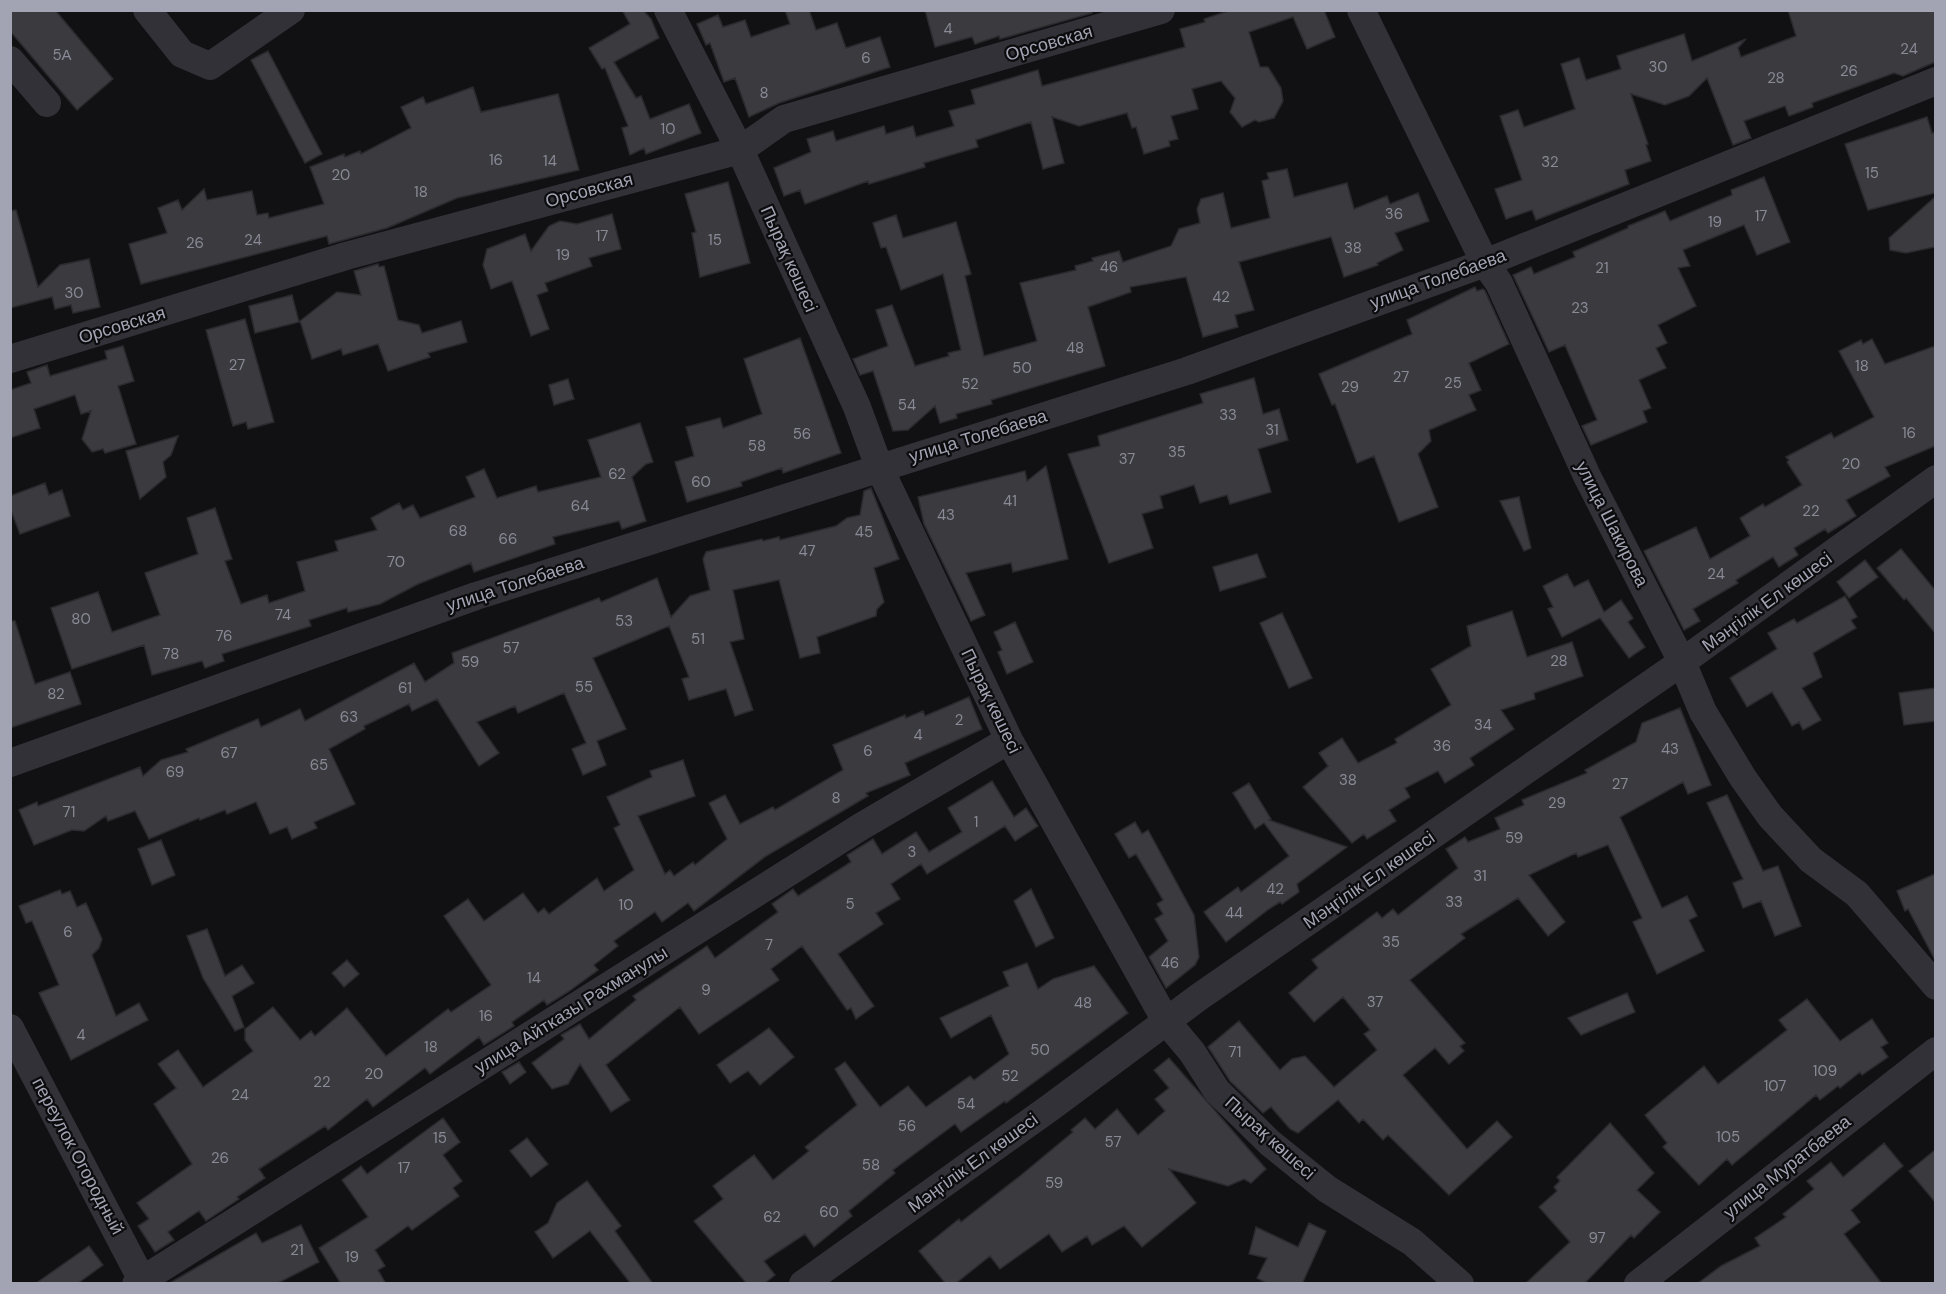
<svg xmlns="http://www.w3.org/2000/svg" width="1946" height="1294" viewBox="0 0 1946 1294" font-family="'DM Sans',sans-serif">
  <style>
    .building { fill: #3b3a3f; stroke: #2b2a2e; stroke-width: 1.5 }
    .lines { fill: none; stroke-linecap: round; stroke-linejoin: round }
    .street { stroke: #313137; stroke-width: 28 }
    .labels { text-anchor: middle; dominant-baseline: central; stroke-width: 4.5; stroke-linejoin: round; paint-order: stroke }
    .number-label { font-size: 15px; fill: #888a96 }
    .street-label { font-size: 18px; fill: #a2a4b3; stroke: #0c0b0d }
  </style>
  <rect width="100%" height="100%" fill="#111012"/>
  <path class="building" d="M10 10H55L113 79 77 110 10 31Z
    M622 10H643L651 19 659 38 614 62 636 98 641 96 650 119 689 104 701 133 646 154 644 148 630 155 622 128 628 126 605 68 602 69 589 48 630 24Z
    M785 10H809L816 30 837 23 846 48 880 37 890 67 779 103 749 117 735 78 724 82 710 43 706 45 697 24 718 15 723 27 745 20 751 37 790 24Z
    M925 10H1091L1092 13 1000 39 999 36 975 44 972 37 935 47Z
    M1231 10H1324L1335 37 1307 49 1293 17 1249 32 1260 67H1268L1281 88 1283 101 1274 118 1259 122 1255 120 1242 127 1230 112 1235 98 1221 81 1192 89 1198 109 1171 116 1178 139 1169 141 1170 146 1144 154 1136 127 1132 128 1127 113 1079 126 1052 117 1064 163 1043 169 1031 122 976 140 978 147 924 163 925 167 869 184 868 181 805 204 800 190 784 196 774 168 811 152 807 139 833 131 836 141 884 126 886 134 913 126 916 137 954 126 949 111 975 104 971 90 1038 70 1042 86 1185 47 1180 29 1205 22 1204 19Z
    M1788 10H1935V62L1903 76 1894 73 1812 103 1813 107 1789 116 1785 106 1744 121 1751 138 1733 145 1707 78 1689 96 1665 105 1631 94 1648 144 1646 145 1651 161 1625 170 1629 184 1536 220 1532 210 1506 219 1495 189 1522 180 1500 116 1518 110 1524 127 1575 109 1561 64 1579 58 1586 80 1621 69 1617 56 1684 34 1692 61 1746 39 1738 48 1741 57 1796 36Z
    M268 51 322 154 305 163 251 60Z
    M473 87 481 112 558 94 579 170 457 198 387 228 329 244 327 236 141 284 129 244 167 233 158 208 178 200 182 210 204 189 207 200 252 191 257 215 268 213 269 218 324 204 310 167 344 154 345 157 360 151 361 154 411 128 401 107 423 97 426 104Z
    M1927 117 1932 133 1935 132V193L1868 210 1845 144Z
    M1287 169 1294 197 1347 183 1354 209 1387 196 1390 204 1418 193 1429 221 1395 233 1403 250 1377 263 1378 265 1344 277 1331 237 1239 262 1254 310 1235 315 1238 327 1203 337 1186 277 1130 287 1131 292 1088 307 1105 366 991 400 992 404 956 414 957 418 940 423 935 406 908 430 893 431 873 371 860 375 853 359 888 346 876 310 892 305 915 366 949 356 948 353 961 350 943 274 901 290 886 247 881 248 873 223 896 215 903 238 956 222 971 274 965 276 984 356 1037 341 1020 283 1076 270 1075 266 1093 261 1092 258 1119 251 1123 262 1171 246 1179 229 1200 223 1197 209 1201 199 1223 193 1231 228 1270 218 1262 181 1269 179 1267 173Z
    M1764 177 1790 242 1757 255 1744 225 1683 250 1690 266 1678 268 1696 306 1658 325 1667 343 1656 348 1666 368 1639 380 1651 408 1643 411 1647 422 1591 445 1582 426 1597 420 1565 345 1549 352 1513 275 1531 267 1534 274 1575 257 1573 252 1628 228V226L1665 211 1670 221 1732 195 1731 190Z
    M728 182 750 263 700 277 692 233 696 232 685 194Z
    M1935 197V247L1906 253 1890 250 1889 238Z
    M16 210 38 287 60 265 89 259 100 307 73 313 71 305 55 309 52 297 10 308V211Z
    M612 214 621 249 589 258 592 266 545 283 548 291 537 295 549 329 531 336 512 281 491 289 483 265 487 249 525 234 531 251 549 226 560 221 577 224Z
    M378 264 379 267 384 266 398 320 419 325 422 333 461 321 467 342 428 353 430 357 388 371 378 344 343 355 341 349 312 359 300 321 337 292 361 295 354 271Z
    M1475 287 1477 291 1483 289 1485 291 1509 344 1469 363 1481 390 1469 395 1476 410 1429 430 1431 441 1418 454 1438 507 1399 522 1374 456 1357 463 1335 404 1332 405 1319 374 1412 334 1407 320Z
    M292 295 299 322 255 333 249 306Z
    M245 319 274 422 248 429 246 422 233 426 206 330Z
    M800 338 841 453 783 473 782 468 741 482 742 486 687 502 675 462 694 456 686 427 720 418 723 428 762 414 744 359Z
    M1872 339 1885 364 1935 346V446L1885 467 1890 476 1846 500 1856 516 1828 533 1825 529 1794 548 1798 555 1779 567 1773 557 1736 580 1738 583 1693 609 1700 621 1684 630 1644 551 1696 527 1710 559 1750 536 1740 518 1763 504 1765 507 1802 485 1787 462 1789 460 1786 457 1831 433 1834 438 1874 417 1839 351 1861 340 1863 344Z
    M123 346 134 381 118 386 136 444 105 453 103 449 92 452 82 439 91 411 81 414 75 395 34 409 40 428 10 438V390L31 383 27 372 47 365 50 376 107 359 105 351Z
    M1254 378 1263 414 1279 409 1288 440 1258 449 1271 492 1230 504 1227 495 1200 503 1194 485 1160 496 1163 508 1142 514 1153 548 1109 563 1068 454 1100 446 1098 436 1203 403 1200 394Z
    M568 379 574 399 554 405 549 385Z
    M640 423 653 462 646 464 632 477 646 521 622 529 619 521 553 537 555 544 474 572 471 563 418 584 380 604 348 612 347 608 309 620 311 626 222 654 224 661 205 668 202 661 152 675 144 645 72 669 51 608 98 592 112 632 160 615 145 573 198 554 187 518 215 508 232 559 225 561 241 604 267 595 269 603 305 591 297 562 338 551 335 541 377 530 371 518 399 503 403 510 413 505 420 518 475 497 466 477 484 469 497 498 536 486 538 492 601 477 588 440Z
    M178 436 171 455 163 462 166 477 140 499 126 451Z
    M1046 466 1068 559 1013 572 1011 563 966 573 985 615 971 621 924 524 918 497 1025 471 1027 481Z
    M45 483 49 495 62 490 70 516 20 534 10 508V496Z
    M871 488 899 559 874 568 884 602 877 609 876 616 817 637 820 653 800 658 779 580 733 590 744 639 730 642 753 710 735 716 726 689 689 700 682 679 689 677 669 626 593 658 626 729 597 741 606 765 583 775 572 749 586 743 564 693 518 713 515 706 477 722 499 753 479 766 437 699 412 711 409 704 364 726 365 729 329 749 355 804 314 822 317 828 292 839 287 827 270 834 256 802 227 814 225 810 200 820 199 818 149 839 135 811 108 821 106 816 84 831 72 830 34 845 19 810 37 802 38 806 140 767 143 776 161 760 188 752 186 749 258 719 261 727 300 709 305 721 414 663 425 682 454 663 452 653 599 598 601 602 657 578 671 617 690 596 710 590 703 559 706 552 762 539 763 541 779 537 780 540 836 526 847 518 860 515 864 491Z
    M1519 497 1531 548 1524 551 1500 501Z
    M1901 549 1935 590V633L1906 598 1904 600 1877 568Z
    M1257 554 1266 577 1220 591 1213 567Z
    M1865 560 1878 577 1849 598 1837 582Z
    M1567 574 1574 587 1588 580 1604 612 1621 600 1633 618 1628 622 1645 647 1629 658 1600 618 1562 637 1548 609 1553 607 1543 586Z
    M1845 596 1857 617 1851 620 1856 628 1813 653 1822 677 1802 688 1821 720 1803 730 1799 722 1792 726 1772 692 1747 707 1730 678 1777 649 1768 633 1794 619 1797 623Z
    M1512 611 1527 657 1572 642 1583 676 1534 693 1535 699 1501 710 1514 729 1470 758 1474 765 1445 783 1438 771 1405 788 1410 797 1389 810 1396 821 1367 839 1364 834 1352 843 1303 787 1328 766 1319 753 1342 738 1358 763 1397 743 1395 739 1451 705 1431 669 1471 646 1467 626Z
    M1282 613 1312 678 1289 688 1260 623Z
    M10 621H15L35 684 70 672 81 704 10 728Z
    M1015 622 1033 662 1007 674 998 652 1002 650 994 632Z
    M1935 688V721L1904 725 1899 693Z
    M969 697 982 729 905 763 910 775 866 793 868 796 766 856 694 911 688 903 662 922 655 912 614 941 618 946 594 965 598 970 568 992 547 1005 544 1000 512 1022 514 1026 484 1045 479 1037 430 1074 425 1068 373 1107 367 1099 328 1130 325 1126 259 1169 265 1178 237 1197 239 1199 206 1221 199 1211 168 1232 174 1240 155 1252 138 1226 149 1219 137 1203 192 1164 154 1104 176 1088 158 1064 178 1050 203 1087 253 1051 245 1040V1029L273 1007 300 1040 311 1031 315 1036 347 1008 386 1056 448 1009 451 1012 491 985 444 916 468 899 484 921 523 893 538 913 544 908 549 914 597 878 604 891 634 870 614 828 620 825 607 797 652 777 650 771 683 760 695 796 638 816 665 874 670 870 674 876 693 862 695 865 727 839 709 803 725 795 740 824 773 807 775 810 843 770 833 745 905 715 906 718 923 711 925 716Z
    M1680 708 1711 785 1688 794 1683 782 1620 817 1662 908 1687 896 1697 916 1689 920 1704 951 1657 974 1633 922 1642 918 1608 845 1578 857 1576 853 1529 875 1565 922 1548 936 1518 898 1461 934 1465 938 1410 980 1465 1043 1460 1046 1464 1051 1449 1064 1435 1048 1403 1075 1467 1149 1497 1121 1512 1137 1449 1195 1388 1135 1383 1140 1363 1119 1359 1123 1338 1100 1298 1133 1290 1129 1271 1107 1263 1113 1230 1081 1208 1047 1239 1021 1280 1070 1292 1059 1305 1056 1334 1087 1377 1050 1364 1034 1370 1030 1343 997 1314 1022 1289 993 1318 968 1312 960 1377 912 1382 918 1393 909 1398 915 1458 868 1446 849 1465 837 1468 842 1500 829 1495 818 1524 805 1522 800 1587 773 1585 770 1636 742 1642 723Z
    M992 781 1014 817 1026 808 1038 826 1015 841 1005 826 927 874 921 864 891 884 900 899 876 913 883 924 838 954 874 1006 856 1019 851 1008 847 1010 802 946 771 969 779 980 699 1034 680 1007 606 1065 630 1100 611 1112 580 1064 568 1084 552 1089 532 1063 564 1039 561 1035 580 1024 589 1039 636 1000 633 996 707 946 715 958 778 912 772 904 793 889 798 896 851 862 847 855 873 839 882 854 916 832 929 852 962 832 948 808Z
    M1249 783 1271 819 1269 820 1347 847 1297 884 1299 892 1282 904 1280 902 1269 909 1226 942 1204 912 1238 887 1241 892 1289 856 1264 823 1255 829 1233 793Z
    M1727 795 1763 871 1778 866 1801 926 1775 936 1761 901 1743 908 1733 883 1743 879 1707 803Z
    M1135 822 1142 834 1148 830 1194 915 1199 957 1195 965 1166 988 1149 957 1168 941 1155 919 1163 914 1157 904 1163 900 1136 854 1129 858 1115 834Z
    M161 840 175 875 152 885 138 849Z
    M1935 874V960L1908 909 1905 911 1897 891Z
    M1031 889 1054 938 1036 947 1014 901Z
    M60 890 62 894 70 891 77 907 86 903 102 939 99 948 92 955 116 1016 139 1003 148 1020 71 1060 39 993 59 985 32 921 26 923 19 906Z
    M207 929 225 976 242 965 254 983 232 996 244 1027 235 1031 203 978 187 936Z
    M347 960 359 974 344 987 332 973Z
    M1027 963 1038 989 1053 979 1094 966 1128 1013 1006 1103 1005 1101 961 1132 955 1124 893 1170 895 1173 849 1211 852 1216 814 1247 805 1234 764 1261 775 1275 764 1284H747L694 1221 723 1199 713 1186 754 1155 773 1180 809 1151 805 1147 857 1105 835 1069 845 1062 880 1107 908 1086 926 1107 970 1076 974 1080 1009 1054 991 1015 951 1038 940 1018 1009 986 1003 972Z
    M1627 993 1635 1012 1581 1035 1568 1018Z
    M1807 999 1840 1041 1872 1019 1888 1043 1881 1047 1888 1057 1862 1075 1860 1072 1840 1088 1838 1086 1820 1100 1816 1095 1732 1165 1727 1159 1699 1185 1663 1147 1667 1143 1645 1115 1704 1066 1718 1084 1787 1030 1779 1020Z
    M769 1028 794 1057 760 1085 748 1071 730 1083 717 1065Z
    M1169 1058 1266 1169 1251 1183 1244 1179 1228 1186 1169 1169 1196 1203 1142 1247 1124 1226 1092 1245 1087 1236 1062 1252 1049 1234 1000 1269 990 1256 955 1284H946L919 1251 959 1219 961 1222 1020 1176 1073 1132 1071 1130 1085 1118 1095 1129 1117 1109 1138 1135 1165 1111 1155 1099 1169 1088 1154 1070Z
    M519 1062 526 1072 510 1084 502 1072Z
    M443 1118 460 1142 443 1155 462 1181 453 1188 459 1196 412 1230 408 1226 375 1250 385 1266 378 1270 386 1284H341L319 1248 368 1217 342 1180 361 1166 367 1174Z
    M1610 1123 1654 1173 1637 1190 1660 1212 1634 1238 1631 1235 1584 1284H1525L1570 1242 1539 1207 1557 1191 1554 1187 1560 1181 1557 1177Z
    M527 1138 548 1164 531 1177 510 1151Z
    M1884 1143 1903 1166 1851 1210 1860 1222 1844 1234 1882 1284H1697L1721 1266 1760 1246 1755 1238 1786 1217 1783 1214 1814 1189 1807 1181 1831 1162 1843 1177Z
    M1935 1150V1202L1909 1171Z
    M587 1181 621 1226 615 1231 653 1284H631L590 1231 553 1258 535 1232 548 1223 557 1203Z
    M1309 1223 1326 1231 1302 1284H1268L1257 1278 1267 1258 1249 1254 1256 1227 1298 1247Z
    M301 1225 319 1262 276 1284H168L256 1233 262 1243Z
    M89 1246 103 1265 77 1284H35Z"/>
  <g class="lines">
    <path class="street" d="M147 10 182 54 210 66 291 10
      M668 10 740 150 857 407 879 467 1009 740 1166 1021 1192 1052 1217 1091 1270 1143 1327 1189 1412 1242 1460 1284
      M1361 10 1485 263 1499 283 1587 476 1682 662 1703 712 1743 778 1770 816 1811 860 1857 894 1936 986
      M10 60 47 103
      M10 359 346 256 740 150 784 119 1161 10
      M10 763 476 596 1187 371 1485 263 1936 81
      M10 1028 144 1284
      M136 1284 862 826 1009 740
      M803 1284 1051 1107 1199 997 1682 662 1936 479
      M1638 1284 1936 1051"/>
  </g>
  <g class="labels">
    <g class="number-label">
      <text x="948" y="29">4</text>
      <text x="1909" y="49">24</text>
      <text x="62" y="55">5А</text>
      <text x="866" y="58">6</text>
      <text x="1658" y="67">30</text>
      <text x="1849" y="71">26</text>
      <text x="1776" y="78">28</text>
      <text x="764" y="93">8</text>
      <text x="668" y="129">10</text>
      <text x="496" y="160">16</text>
      <text x="550" y="161">14</text>
      <text x="1550" y="162">32</text>
      <text x="1872" y="173">15</text>
      <text x="341" y="175">20</text>
      <text x="421" y="192">18</text>
      <text x="1394" y="214">36</text>
      <text x="1761" y="216">17</text>
      <text x="1715" y="222">19</text>
      <text x="602" y="236">17</text>
      <text x="253" y="240">24</text>
      <text x="715" y="240">15</text>
      <text x="195" y="243">26</text>
      <text x="1353" y="248">38</text>
      <text x="563" y="255">19</text>
      <text x="1109" y="267">46</text>
      <text x="1602" y="268">21</text>
      <text x="74" y="293">30</text>
      <text x="1221" y="297">42</text>
      <text x="1580" y="308">23</text>
      <text x="1075" y="348">48</text>
      <text x="237" y="365">27</text>
      <text x="1862" y="366">18</text>
      <text x="1022" y="368">50</text>
      <text x="1401" y="377">27</text>
      <text x="1453" y="383">25</text>
      <text x="970" y="384">52</text>
      <text x="1350" y="387">29</text>
      <text x="907" y="405">54</text>
      <text x="1228" y="415">33</text>
      <text x="1272" y="430">31</text>
      <text x="1909" y="433">16</text>
      <text x="802" y="434">56</text>
      <text x="757" y="446">58</text>
      <text x="1177" y="452">35</text>
      <text x="1127" y="459">37</text>
      <text x="1851" y="464">20</text>
      <text x="617" y="474">62</text>
      <text x="701" y="482">60</text>
      <text x="1010" y="501">41</text>
      <text x="580" y="506">64</text>
      <text x="1811" y="511">22</text>
      <text x="946" y="515">43</text>
      <text x="458" y="531">68</text>
      <text x="864" y="532">45</text>
      <text x="508" y="539">66</text>
      <text x="807" y="551">47</text>
      <text x="396" y="562">70</text>
      <text x="1716" y="574">24</text>
      <text x="283" y="615">74</text>
      <text x="81" y="619">80</text>
      <text x="624" y="621">53</text>
      <text x="224" y="636">76</text>
      <text x="698" y="639">51</text>
      <text x="511" y="648">57</text>
      <text x="171" y="654">78</text>
      <text x="1559" y="661">28</text>
      <text x="470" y="662">59</text>
      <text x="584" y="687">55</text>
      <text x="405" y="688">61</text>
      <text x="56" y="694">82</text>
      <text x="349" y="717">63</text>
      <text x="959" y="720">2</text>
      <text x="1483" y="725">34</text>
      <text x="918" y="735">4</text>
      <text x="1442" y="746">36</text>
      <text x="1670" y="749">43</text>
      <text x="868" y="751">6</text>
      <text x="229" y="753">67</text>
      <text x="319" y="765">65</text>
      <text x="175" y="772">69</text>
      <text x="1348" y="780">38</text>
      <text x="1620" y="784">27</text>
      <text x="836" y="798">8</text>
      <text x="1557" y="803">29</text>
      <text x="69" y="812">71</text>
      <text x="976" y="822">1</text>
      <text x="1514" y="838">59</text>
      <text x="912" y="852">3</text>
      <text x="1480" y="876">31</text>
      <text x="1275" y="889">42</text>
      <text x="1454" y="902">33</text>
      <text x="850" y="904">5</text>
      <text x="626" y="905">10</text>
      <text x="1234" y="913">44</text>
      <text x="68" y="932">6</text>
      <text x="1391" y="942">35</text>
      <text x="769" y="945">7</text>
      <text x="1170" y="963">46</text>
      <text x="534" y="978">14</text>
      <text x="706" y="990">9</text>
      <text x="1375" y="1002">37</text>
      <text x="1083" y="1003">48</text>
      <text x="486" y="1016">16</text>
      <text x="81" y="1035">4</text>
      <text x="431" y="1047">18</text>
      <text x="1040" y="1050">50</text>
      <text x="1235" y="1052">71</text>
      <text x="1825" y="1071">109</text>
      <text x="374" y="1074">20</text>
      <text x="1010" y="1076">52</text>
      <text x="322" y="1082">22</text>
      <text x="1775" y="1086">107</text>
      <text x="240" y="1095">24</text>
      <text x="966" y="1104">54</text>
      <text x="907" y="1126">56</text>
      <text x="1728" y="1137">105</text>
      <text x="440" y="1138">15</text>
      <text x="1113" y="1142">57</text>
      <text x="220" y="1158">26</text>
      <text x="871" y="1165">58</text>
      <text x="404" y="1168">17</text>
      <text x="1054" y="1183">59</text>
      <text x="829" y="1212">60</text>
      <text x="772" y="1217">62</text>
      <text x="1597" y="1238">97</text>
      <text x="297" y="1250">21</text>
      <text x="352" y="1257">19</text>
    </g>
    <g class="street-label">
      <text transform="translate(1049 43) rotate(-16)">Орсовская</text>
      <text transform="translate(589 190) rotate(-15)">Орсовская</text>
      <text transform="translate(789 259) rotate(66)">Пырақ көшесі</text>
      <text transform="translate(1438 279) rotate(-20)">улица Толебаева</text>
      <text transform="translate(122 325) rotate(-17)">Орсовская</text>
      <text transform="translate(978 436) rotate(-17)">улица Толебаева</text>
      <text transform="translate(1612 524) rotate(63)">улица Шакирова</text>
      <text transform="translate(515 584) rotate(-18)">улица Толебаева</text>
      <text transform="translate(1767 602) rotate(-36)">Мәңгілік Ел көшесі</text>
      <text transform="translate(991 701) rotate(64)">Пырақ көшесі</text>
      <text transform="translate(1369 880) rotate(-35)">Мәңгілік Ел көшесі</text>
      <text transform="translate(571 1010) rotate(-32)">улица Айтказы Рахманулы</text>
      <text transform="translate(1270 1138) rotate(42)">Пырақ көшесі</text>
      <text transform="translate(78 1156) rotate(62)">переулок Огородный</text>
      <text transform="translate(973 1163) rotate(-36)">Мәңгілік Ел көшесі</text>
      <text transform="translate(1787 1167) rotate(-38)">улица Муратбаева</text>
    </g>
  </g>
  <rect width="1946" height="1294" fill="none" stroke="#a2a4b3" stroke-width="24"/>
</svg>
